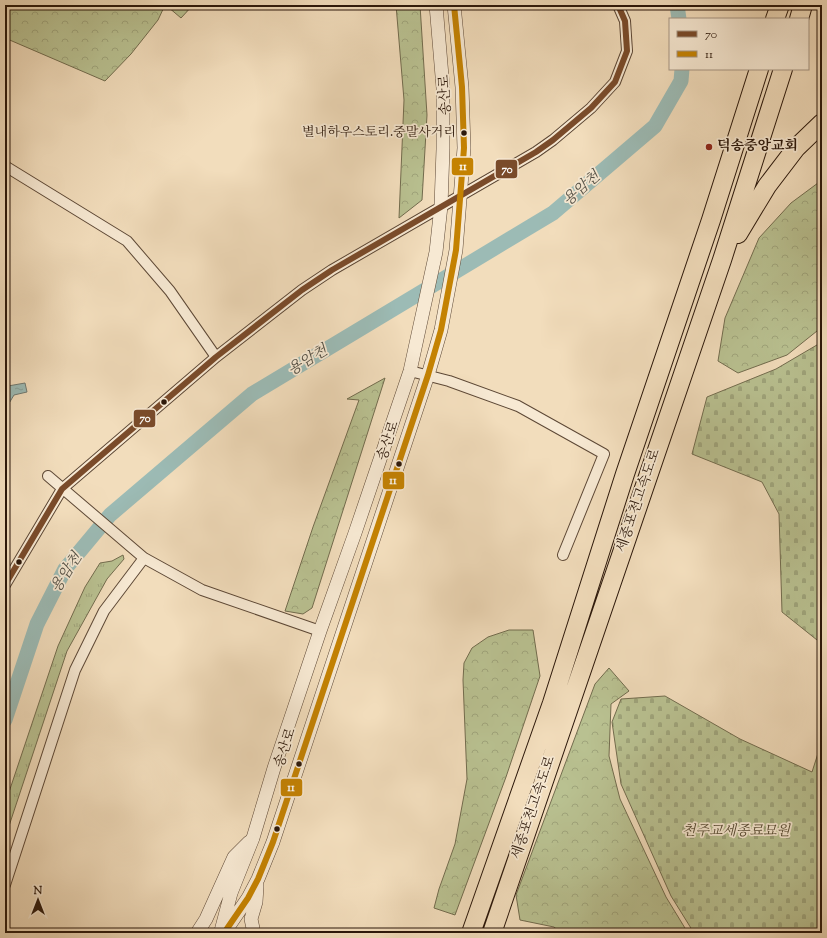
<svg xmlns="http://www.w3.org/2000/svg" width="827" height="938" viewBox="0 0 827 938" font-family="'Sorts Mill Goudy','Noto Serif KR',serif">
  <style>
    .grass { fill: url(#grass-tufts); stroke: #726c4e }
    .forest { fill: url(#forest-crowns); stroke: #726c4e }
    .cemetery { fill: url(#cemetery-stones); stroke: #726c4e }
    .water { fill: url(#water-ripples); stroke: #6f7971 }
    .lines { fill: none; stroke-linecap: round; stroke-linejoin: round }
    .river { stroke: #9cbbb5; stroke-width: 15 }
    .minor-casing { stroke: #5d4836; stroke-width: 12 }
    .tertiary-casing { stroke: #5d4836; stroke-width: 14 }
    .motorway-casing { stroke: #2b170a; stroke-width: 20 }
    .minor { stroke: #f7e9d3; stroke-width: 10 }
    .tertiary { stroke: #f7e9d3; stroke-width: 13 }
    .motorway { stroke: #f2ddbc; stroke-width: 18 }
    .bus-1-casing { stroke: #f7e9d3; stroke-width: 9 }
    .bus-2-casing { stroke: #f7e9d3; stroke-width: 9 }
    .bus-1 { stroke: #7a4b2a; stroke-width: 6 }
    .bus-2 { stroke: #c48202; stroke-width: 6 }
    .bus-dot { fill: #2b170a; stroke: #f7e9d3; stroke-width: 1.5 }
    .poi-dot { fill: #8f2418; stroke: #f7e9d3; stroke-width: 1.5 }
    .labels { text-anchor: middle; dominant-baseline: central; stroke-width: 3.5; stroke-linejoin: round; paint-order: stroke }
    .bus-label { font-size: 13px; fill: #2b170a; stroke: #f7e9d3; text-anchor: end }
    .street-label { font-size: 14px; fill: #2b170a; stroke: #f7e9d3 }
    .poi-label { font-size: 14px; font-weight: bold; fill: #2b170a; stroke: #f7e9d3; text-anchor: start }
    .park-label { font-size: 14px; font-style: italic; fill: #564a32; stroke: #f7e9d3 }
    .water-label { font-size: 15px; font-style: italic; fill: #535046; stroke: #f7e9d3 }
    .line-badge { stroke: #f7e9d3; stroke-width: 1.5 }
    .badge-label { font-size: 11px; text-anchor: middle; font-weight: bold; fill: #fff }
  </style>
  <defs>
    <pattern id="grass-tufts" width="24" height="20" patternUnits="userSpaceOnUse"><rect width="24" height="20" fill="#b9c191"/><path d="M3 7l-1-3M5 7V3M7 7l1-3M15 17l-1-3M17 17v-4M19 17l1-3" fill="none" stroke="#9fa57c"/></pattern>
    <pattern id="forest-crowns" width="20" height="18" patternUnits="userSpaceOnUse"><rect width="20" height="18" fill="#b9c191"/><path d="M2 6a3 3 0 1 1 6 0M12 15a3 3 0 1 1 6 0" fill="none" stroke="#9fa57c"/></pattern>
    <pattern id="cemetery-stones" width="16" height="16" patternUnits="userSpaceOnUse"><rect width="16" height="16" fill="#b9c191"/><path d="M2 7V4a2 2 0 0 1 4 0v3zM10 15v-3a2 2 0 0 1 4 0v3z" fill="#9fa57c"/></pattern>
    <pattern id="water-ripples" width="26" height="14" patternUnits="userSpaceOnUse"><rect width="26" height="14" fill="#9cbbb5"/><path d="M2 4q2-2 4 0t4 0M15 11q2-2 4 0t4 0" fill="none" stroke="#87a09a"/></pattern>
  </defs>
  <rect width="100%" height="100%" fill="#f2ddbc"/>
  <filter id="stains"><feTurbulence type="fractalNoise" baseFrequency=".005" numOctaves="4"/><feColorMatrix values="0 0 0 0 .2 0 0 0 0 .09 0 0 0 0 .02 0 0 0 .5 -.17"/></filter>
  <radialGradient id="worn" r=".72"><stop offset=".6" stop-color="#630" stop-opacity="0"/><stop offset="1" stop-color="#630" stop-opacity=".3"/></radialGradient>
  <path class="grass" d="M123 555 124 559 107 579 67 651 5 838V804L58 646 85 587 100 563 112 561Z"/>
  <path class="forest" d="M5 5H165L158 20 131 54 105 81 5 38Z
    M396 5H420L427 115 422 200 399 218 404 100Z
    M822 180V327L787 355 738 373 718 361 725 318 759 238 791 203Z
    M385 378 312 608 303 614 285 611 313 527 359 400 347 399Z
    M509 630H533L540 676 506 777 455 915 434 908 439 889 455 844 467 779 463 680 464 663 472 648 488 637Z
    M609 668 629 691 611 704 609 756 620 799 666 897 688 933H561L554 927 520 920 516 895 595 684Z"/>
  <path class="cemetery" d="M169 5H193L181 18 168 7Z
    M822 342V644L782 612 779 514 762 482 692 454 707 397 776 369Z
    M665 696 740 739 812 772 822 741V933H694L671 896 621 784 612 722 621 699Z"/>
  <path class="water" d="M25 383 27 392 14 395 8 405 5 404V392L8 386Z"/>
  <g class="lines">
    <path class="river" d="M677 5 679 19
      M5 720 37 624 65 569 110 515 252 394 553 213 655 126 681 81 682 69"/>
    <defs>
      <path id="minor" d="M5 166 127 241 170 291 216 357
        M410 371 449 381 518 406 604 454 563 555
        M48 476 144 558
        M5 585 62 489 216 357 302 290 332 270 536 152 553 140 591 108 615 82 627 51 625 21 618 5
        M5 885 75 670 104 611 144 558 202 590 320 631"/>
      <path id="tertiary" d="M221 931 231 893 253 838 274 768 320 631 355 533 410 371 436 252 441 206 443 149V88L436 5
        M197 933 206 919 234 857 249 842
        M224 933 248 898 258 879 273 842 428 375 441 330 456 250 464 148 462 87 454 5
        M254 933 251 919 256 902 257 886"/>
      <path id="motorway" d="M775 19 780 5
        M799 19 803 5
        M738 234 767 186 796 148 822 123
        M471 933 552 703 625 474 711 220 759 69
        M492 933 722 260 783 69"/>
    </defs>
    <use href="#minor" class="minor-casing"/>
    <use href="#tertiary" class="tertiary-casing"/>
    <use href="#motorway" class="motorway-casing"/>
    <use href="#minor" class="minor"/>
    <use href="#tertiary" class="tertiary"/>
    <use href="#motorway" class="motorway"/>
    <defs>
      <path id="bus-1" d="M5 585 62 489 216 357 302 290 332 270 536 152 553 140 591 108 615 82 627 51 625 21 618 5"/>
      <path id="bus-2" d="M224 933 248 898 258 879 273 842 428 375 441 330 456 250 464 148 462 87 454 5"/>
    </defs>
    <use href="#bus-1" class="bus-1-casing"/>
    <use href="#bus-2" class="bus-2-casing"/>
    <use href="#bus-1" class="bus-1"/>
    <use href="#bus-2" class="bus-2"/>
  </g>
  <g class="bus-dot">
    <circle cx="464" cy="133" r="3.5"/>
    <circle cx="164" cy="402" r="3.5"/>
    <circle cx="399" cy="464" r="3.5"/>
    <circle cx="19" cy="562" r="3.5"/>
    <circle cx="299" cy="764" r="3.5"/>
    <circle cx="277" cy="829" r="3.5"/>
  </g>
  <circle class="poi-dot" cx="709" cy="147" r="4"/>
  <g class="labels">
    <g class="bus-label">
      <text x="456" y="133">별내하우스토리.중말사거리</text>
    </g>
    <g class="street-label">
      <text transform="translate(446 95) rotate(-93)">송산로</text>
      <text transform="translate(389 441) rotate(-72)">송산로</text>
      <text transform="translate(639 501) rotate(-71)">세종포천고속도로</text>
      <text transform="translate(286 748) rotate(-72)">송산로</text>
      <text transform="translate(534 808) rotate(-71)">세종포천고속도로</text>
    </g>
    <g class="poi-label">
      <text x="717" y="147">덕송중앙교회</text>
    </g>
    <g class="park-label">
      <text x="736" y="832">천주교세종료묘원</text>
    </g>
    <g class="water-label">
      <text transform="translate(582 189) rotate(-41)">용암천</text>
      <text transform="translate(308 361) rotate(-31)">용암천</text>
      <text transform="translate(67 573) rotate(-57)">용암천</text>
    </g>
  </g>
  <g class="line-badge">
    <rect x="451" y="157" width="23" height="19" rx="4" fill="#c48202"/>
    <rect x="495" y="159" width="23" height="20" rx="4" fill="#7a4b2a"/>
    <rect x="133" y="409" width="23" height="19" rx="4" fill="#7a4b2a"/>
    <rect x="382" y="471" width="23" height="19" rx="4" fill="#c48202"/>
    <rect x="280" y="778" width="23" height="19" rx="4" fill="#c48202"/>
  </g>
  <g class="badge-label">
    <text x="463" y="170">11</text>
    <text x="507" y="173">70</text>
    <text x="145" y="422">70</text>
    <text x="393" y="484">11</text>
    <text x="291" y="791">11</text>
  </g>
  <rect width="827" height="938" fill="none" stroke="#f2ddbc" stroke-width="20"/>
  <rect x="6" y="6" width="815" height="926" fill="none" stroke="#2b170a" stroke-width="2"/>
  <rect x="10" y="10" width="807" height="918" fill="none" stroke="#2b170a"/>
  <rect x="669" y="18" width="140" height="52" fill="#f7e9d3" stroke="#a59583"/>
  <rect x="677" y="31" width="20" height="6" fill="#7a4b2a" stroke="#a59583"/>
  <text x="705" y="38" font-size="12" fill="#2b170a">70</text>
  <rect x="677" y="51" width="20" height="6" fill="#c48202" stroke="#a59583"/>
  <text x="705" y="58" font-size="12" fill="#2b170a">11</text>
  <g transform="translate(38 900)" stroke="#f7e9d3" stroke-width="3" paint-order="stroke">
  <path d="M0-3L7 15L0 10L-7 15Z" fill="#2b170a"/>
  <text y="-6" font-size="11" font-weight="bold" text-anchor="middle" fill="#2b170a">N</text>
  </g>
  <rect width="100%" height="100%" filter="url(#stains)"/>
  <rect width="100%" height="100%" fill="url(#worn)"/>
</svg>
